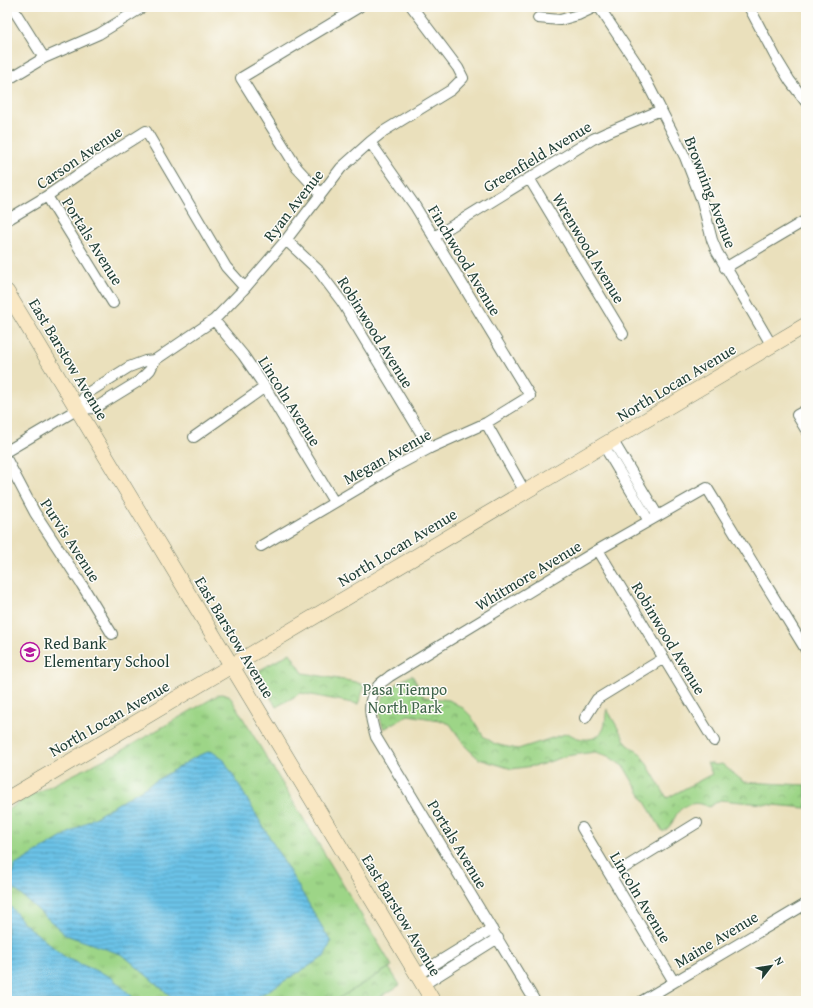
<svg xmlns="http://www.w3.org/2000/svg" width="813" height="1008" viewBox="0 0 813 1008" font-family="'Gentium Book Plus',serif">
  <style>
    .grass { fill: url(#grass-tufts); stroke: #5e895e }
    .park { fill: url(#park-crowns); stroke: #5e895e }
    .water { fill: url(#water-rules); stroke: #44808e }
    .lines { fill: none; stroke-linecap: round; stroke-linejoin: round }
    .street-casing { stroke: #667664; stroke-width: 12 }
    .secondary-casing { stroke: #667664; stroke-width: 16 }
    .street { stroke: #fff; stroke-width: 10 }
    .secondary { stroke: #f9e7c3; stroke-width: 15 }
    .labels { text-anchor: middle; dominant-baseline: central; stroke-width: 3; stroke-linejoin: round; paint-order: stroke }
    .street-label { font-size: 16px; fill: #1f3d34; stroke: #fdfcf7 }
    .poi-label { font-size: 16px; fill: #1f3d34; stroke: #fdfcf7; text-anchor: start }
    .park-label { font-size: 16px; fill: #3e6349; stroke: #fdfcf7 }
  </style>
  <defs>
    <pattern id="grass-tufts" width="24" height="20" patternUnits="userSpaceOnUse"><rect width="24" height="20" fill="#9dd587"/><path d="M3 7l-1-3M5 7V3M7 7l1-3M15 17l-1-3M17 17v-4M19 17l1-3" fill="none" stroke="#7fae6f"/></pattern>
    <pattern id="park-crowns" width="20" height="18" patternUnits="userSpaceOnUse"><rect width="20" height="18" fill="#9dd587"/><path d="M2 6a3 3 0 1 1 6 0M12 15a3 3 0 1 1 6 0" fill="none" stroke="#7fae6f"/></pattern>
    <pattern id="water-rules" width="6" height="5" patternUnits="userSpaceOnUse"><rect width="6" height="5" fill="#6ac2e7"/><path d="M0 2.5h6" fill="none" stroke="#579fbc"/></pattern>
  </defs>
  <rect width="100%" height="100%" fill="#fdfcf7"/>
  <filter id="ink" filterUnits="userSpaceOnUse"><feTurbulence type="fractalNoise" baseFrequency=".025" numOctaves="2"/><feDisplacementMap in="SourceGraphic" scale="8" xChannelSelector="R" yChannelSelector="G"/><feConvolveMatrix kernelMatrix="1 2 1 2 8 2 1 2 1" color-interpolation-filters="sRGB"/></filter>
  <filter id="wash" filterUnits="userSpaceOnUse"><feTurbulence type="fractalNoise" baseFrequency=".012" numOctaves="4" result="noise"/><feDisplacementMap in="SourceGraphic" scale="16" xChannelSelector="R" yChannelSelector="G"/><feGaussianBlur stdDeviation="0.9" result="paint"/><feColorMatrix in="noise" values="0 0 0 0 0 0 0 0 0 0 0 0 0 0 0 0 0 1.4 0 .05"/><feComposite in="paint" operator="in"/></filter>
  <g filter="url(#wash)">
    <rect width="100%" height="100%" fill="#eae0bc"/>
    <path class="grass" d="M220 694 229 695 392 966 334 1001H7V810L30 796 119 752Z"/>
    <path class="park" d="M290 653 303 673 356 682 365 686 358 704 301 693 276 707 260 678V670Z
      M412 675 424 697 449 700 463 708 471 716 483 736 495 744 503 746 518 749 568 733C579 741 597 743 604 728 606 722 605 715 607 709L627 744 641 754 667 798 712 774 707 763 716 765 722 764 744 782 806 785V808L720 800 709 807C700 802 689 802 681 809 673 816 675 824 663 832L624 767 608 756 595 752 566 756 540 765 512 769 479 759 466 747 450 724 439 720 408 715 384 729C371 700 388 688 412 675Z
      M389 968 400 985 374 1001H334Z"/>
    <path class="water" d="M211 751 224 760 331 942 324 957 251 1001H176L123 955 66 935 11 886 14 866 197 756Z
      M7 902 24 923 66 958 111 977 137 1001H7Z"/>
  </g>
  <g filter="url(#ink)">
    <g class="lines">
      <defs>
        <path id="street" d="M12 7 44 58
          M599 7 639 67 685 157 702 201 712 240 717 252 772 346
          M749 7 776 58 790 81 806 102
          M538 18 560 20 578 15 595 7
          M7 80 44 58 99 34 143 7
          M529 178 623 334
          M321 194 297 168 241 78 359 7
          M47 196 113 303
          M7 220 47 196 95 163 146 131 226 267 245 288
          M434 237 593 139 608 132 661 110
          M286 240 318 270 342 302 430 448
          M725 268 806 220
          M214 320 243 355 265 387 334 502
          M78 409 95 408 139 381 150 370 155 360 214 320 245 288 286 240 341 168 370 142 384 131 451 90 463 78 458 68 412 7
          M806 410 797 415 806 430
          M486 423 525 492
          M194 437 265 387
          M613 441 658 516
          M604 446 649 521
          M7 451 78 409 86 394 129 367 145 361 155 360
          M7 460 35 513 82 585 112 634
          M261 546 398 465 430 448 486 423 530 396 415 206 370 142
          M598 550 714 741
          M585 718 597 699 664 658
          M582 828 674 982
          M611 876 697 823
          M417 975 492 929
          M423 985 498 938
          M535 1001 376 737C371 720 365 701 378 686 381 682 387 679 390 676L598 550 707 488 806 650
          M642 1001 806 904"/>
        <path id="secondary" d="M7 292 433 1001
          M7 799 806 325"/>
      </defs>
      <use href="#street" class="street-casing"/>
      <use href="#secondary" class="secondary-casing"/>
      <use href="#street" class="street"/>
      <use href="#secondary" class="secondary"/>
    </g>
  </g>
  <defs>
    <symbol id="school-ring" viewBox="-11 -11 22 22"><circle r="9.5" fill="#fdfcf7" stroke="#b5179e" stroke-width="1.5"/><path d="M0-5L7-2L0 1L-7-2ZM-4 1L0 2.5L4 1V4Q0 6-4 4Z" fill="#b5179e"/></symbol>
  </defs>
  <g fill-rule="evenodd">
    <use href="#school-ring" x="19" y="641" width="22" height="22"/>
  </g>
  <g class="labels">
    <g class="street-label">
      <text transform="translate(537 156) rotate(-31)">Greenfield Avenue</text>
      <text transform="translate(79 157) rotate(-34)">Carson Avenue</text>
      <text transform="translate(711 192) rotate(69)">Browning Avenue</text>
      <text transform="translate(293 205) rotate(-52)">Ryan Avenue</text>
      <text transform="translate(93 241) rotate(58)">Portals Avenue</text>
      <text transform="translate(589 248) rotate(59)">Wrenwood Avenue</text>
      <text transform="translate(465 260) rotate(59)">Finchwood Avenue</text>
      <text transform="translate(376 332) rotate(58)">Robinwood Avenue</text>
      <text transform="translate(69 359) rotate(59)">East Barstow Avenue</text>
      <text transform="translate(676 382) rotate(-31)">North Locan Avenue</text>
      <text transform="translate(290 401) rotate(58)">Lincoln Avenue</text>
      <text transform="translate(387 456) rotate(-29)">Megan Avenue</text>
      <text transform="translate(71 540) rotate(57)">Purvis Avenue</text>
      <text transform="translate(397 547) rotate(-31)">North Locan Avenue</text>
      <text transform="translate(528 575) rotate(-31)">Whitmore Avenue</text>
      <text transform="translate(235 637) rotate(59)">East Barstow Avenue</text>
      <text transform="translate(669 638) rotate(59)">Robinwood Avenue</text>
      <text transform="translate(109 718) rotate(-30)">North Locan Avenue</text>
      <text transform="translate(458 844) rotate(59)">Portals Avenue</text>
      <text transform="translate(641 897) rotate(59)">Lincoln Avenue</text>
      <text transform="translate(402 915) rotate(59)">East Barstow Avenue</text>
      <text transform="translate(716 939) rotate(-31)">Maine Avenue</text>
    </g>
    <g class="poi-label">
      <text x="44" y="643">Red Bank<tspan x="44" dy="18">Elementary School</tspan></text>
    </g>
    <g class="park-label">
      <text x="405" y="689">Pasa Tiempo<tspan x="405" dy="18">North Park</tspan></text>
    </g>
  </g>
  <rect width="813" height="1008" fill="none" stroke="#fdfcf7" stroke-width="24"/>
  <g transform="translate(771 966) rotate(59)" stroke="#fdfcf7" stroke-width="3" paint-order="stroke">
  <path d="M0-3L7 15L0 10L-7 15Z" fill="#1f3d34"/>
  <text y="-6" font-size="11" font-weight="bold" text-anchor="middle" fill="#1f3d34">N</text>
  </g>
</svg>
